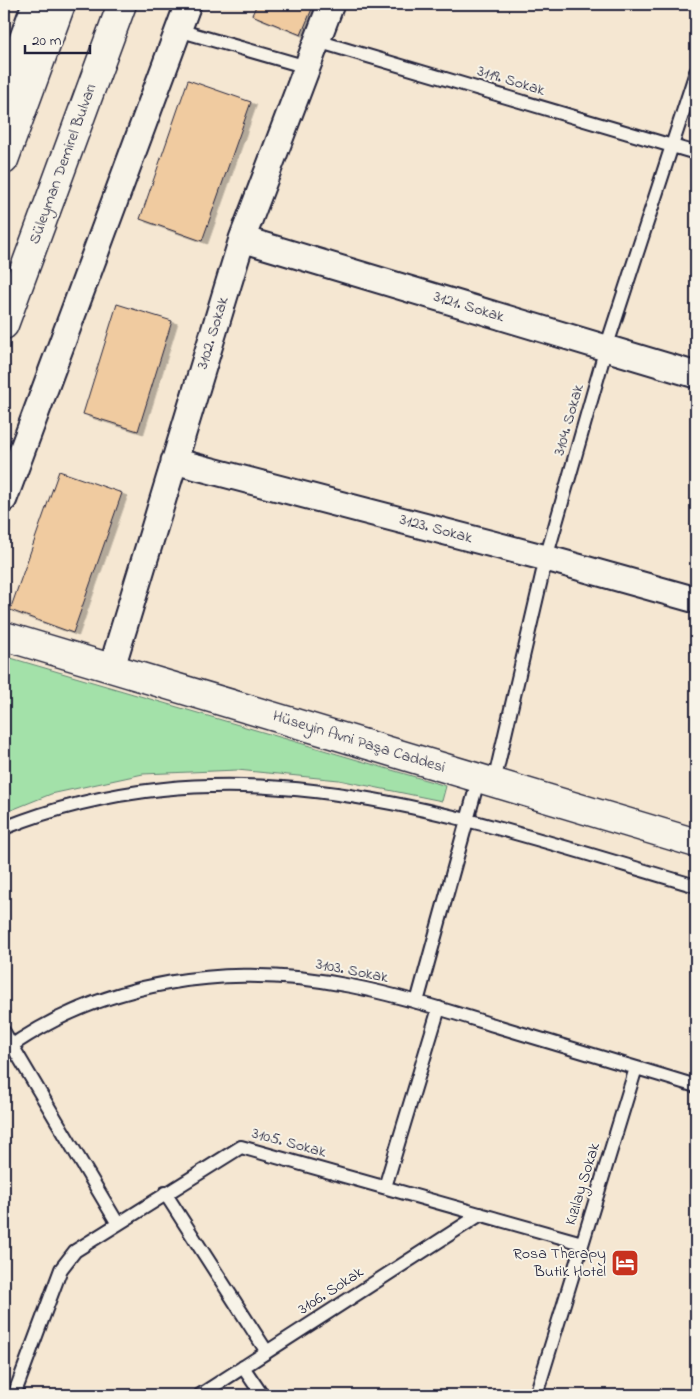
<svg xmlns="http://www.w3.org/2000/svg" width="700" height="1399" viewBox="0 0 700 1399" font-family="'Indie Flower',sans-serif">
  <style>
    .green { fill: #a3e1a9; stroke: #628272 }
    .building { fill: #f0cba0; stroke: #22223b; filter: url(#shadow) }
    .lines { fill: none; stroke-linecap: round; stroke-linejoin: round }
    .lane-casing { stroke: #22223b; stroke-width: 16 }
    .street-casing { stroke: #22223b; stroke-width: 29 }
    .secondary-casing { stroke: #22223b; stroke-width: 31 }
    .primary-casing { stroke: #22223b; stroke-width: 31 }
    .lane { stroke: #f7f3e8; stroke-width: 12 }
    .street { stroke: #f7f3e8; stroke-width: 25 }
    .secondary { stroke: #f7f3e8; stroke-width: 28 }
    .primary { stroke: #f7f3e8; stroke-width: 28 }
    .labels { text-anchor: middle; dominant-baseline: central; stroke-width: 4; stroke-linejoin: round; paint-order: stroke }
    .street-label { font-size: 16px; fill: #22223b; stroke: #f7f3e8 }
    .poi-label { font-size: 16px; fill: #22223b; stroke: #f7f3e8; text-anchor: end }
  </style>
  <defs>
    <filter id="shadow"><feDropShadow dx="5.5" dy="3" stdDeviation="0" flood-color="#0004"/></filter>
  </defs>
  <rect width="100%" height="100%" fill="#f5e7d2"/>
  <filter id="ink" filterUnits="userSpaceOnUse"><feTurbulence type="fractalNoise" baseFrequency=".02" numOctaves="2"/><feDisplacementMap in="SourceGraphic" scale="10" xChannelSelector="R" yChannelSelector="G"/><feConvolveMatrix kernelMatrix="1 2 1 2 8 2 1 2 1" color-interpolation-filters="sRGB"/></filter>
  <g filter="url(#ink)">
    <path class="green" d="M4 656 446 786 442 801 339 780 237 770 143 774 51 794 4 813Z"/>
    <path class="building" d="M257 4H314L301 35 252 15Z
      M188 80 251 102 202 241 140 219Z
      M117 304 172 321 138 431 83 414Z
      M59 471 122 493 73 633 10 610Z"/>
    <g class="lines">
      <defs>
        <path id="lane" d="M178 30 307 67
          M317 41 696 153
          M494 782 546 558 606 348 696 72
          M4 828C242 733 465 819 696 886
          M417 1002 479 777
          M4 1032 118 1224
          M4 1051C104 979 232 962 351 986 402 996 451 1012 500 1027 566 1047 631 1066 696 1086
          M385 1187 439 1008
          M165 1193 267 1352
          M243 1367 262 1395
          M14 1395 61 1269 75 1251 241 1147 582 1243
          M200 1395 481 1214
          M536 1395 636 1068"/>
        <path id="street" d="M4 89 35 4
          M242 239 696 375
          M174 461 546 558 696 600
          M4 499 188 4
          M112 667 242 239 331 4"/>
        <path id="secondary" d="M4 636 696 843"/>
        <path id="primary" d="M4 160 61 4
          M4 325 122 4"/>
      </defs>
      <use href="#lane" class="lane-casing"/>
      <use href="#street" class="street-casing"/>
      <use href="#secondary" class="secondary-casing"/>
      <use href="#primary" class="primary-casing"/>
      <use href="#lane" class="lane"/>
      <use href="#street" class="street"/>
      <use href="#secondary" class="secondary"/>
      <use href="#primary" class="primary"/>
    </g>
  </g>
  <defs>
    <symbol id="hotel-square" viewBox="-11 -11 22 22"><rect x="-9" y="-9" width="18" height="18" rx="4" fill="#c8321e" stroke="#f7f3e8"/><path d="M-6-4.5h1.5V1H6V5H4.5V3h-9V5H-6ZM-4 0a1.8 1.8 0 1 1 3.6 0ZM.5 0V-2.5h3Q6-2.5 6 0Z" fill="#fff"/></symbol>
  </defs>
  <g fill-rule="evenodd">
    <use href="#hotel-square" x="609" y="1247" width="32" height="32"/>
  </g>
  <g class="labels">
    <g class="street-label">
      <text transform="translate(511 81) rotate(17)">3119. Sokak</text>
      <text transform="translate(63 164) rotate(-70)">Süleyman Demirel Bulvarı</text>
      <text transform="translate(469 307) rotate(17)">3121. Sokak</text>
      <text transform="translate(213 333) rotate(-73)">3102. Sokak</text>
      <text transform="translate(569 420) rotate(-74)">3104. Sokak</text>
      <text transform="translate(436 529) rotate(15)">3123. Sokak</text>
      <text transform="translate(359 742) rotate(17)">Hüseyin Avni Paşa Caddesi</text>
      <text transform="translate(352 971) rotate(11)">3103. Sokak</text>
      <text transform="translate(289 1143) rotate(15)">3105. Sokak</text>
      <text transform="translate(583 1184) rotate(-73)">Kızılay Sokak</text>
      <text transform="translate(331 1291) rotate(-33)">3106. Sokak</text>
    </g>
    <g class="poi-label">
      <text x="606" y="1254">Rosa Therapy<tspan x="606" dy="18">Butik Hotel</tspan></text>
    </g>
  </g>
  <rect width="700" height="1399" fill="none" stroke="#f7f3e8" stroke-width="20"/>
  <rect x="10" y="10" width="680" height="1379" fill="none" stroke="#22223b" stroke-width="2" filter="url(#ink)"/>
  <path d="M25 45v8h65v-8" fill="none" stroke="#22223b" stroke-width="2.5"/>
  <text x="32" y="45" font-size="15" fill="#22223b" stroke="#f7f3e8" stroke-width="4" paint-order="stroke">20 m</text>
</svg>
